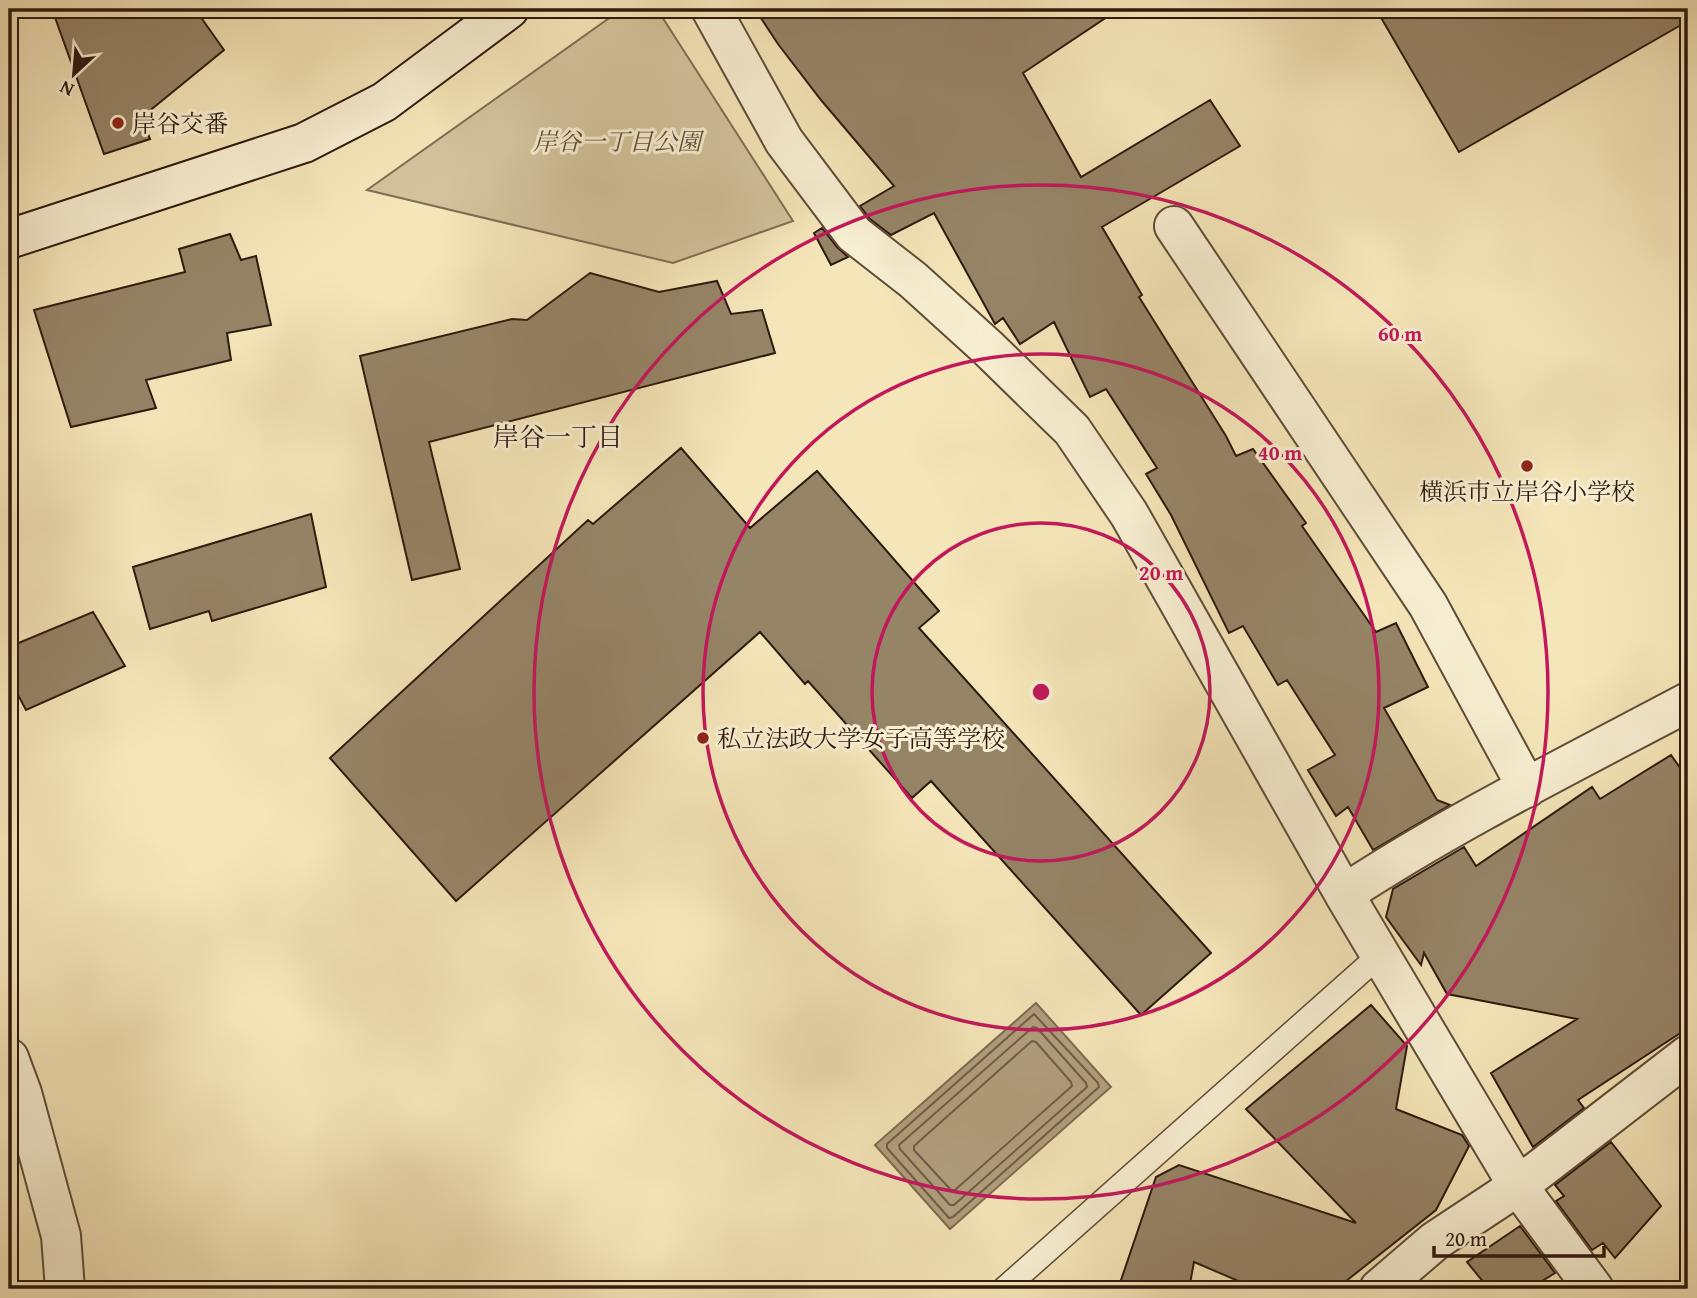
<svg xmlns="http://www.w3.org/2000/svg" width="1697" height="1298" viewBox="0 0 1697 1298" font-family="'Gentium Book Plus','Noto Serif JP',serif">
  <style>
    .green { fill: #d3c39c; stroke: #816e55; stroke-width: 2 }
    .water { fill: #b2a07f; stroke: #7e6a52; stroke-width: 2 }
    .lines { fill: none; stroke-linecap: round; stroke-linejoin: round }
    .shore { stroke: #705c46; stroke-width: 2 }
    .building { fill: #968467; stroke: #2f190e; stroke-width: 2 }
    .lane-casing { stroke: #604c39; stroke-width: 26 }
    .street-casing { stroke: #604c39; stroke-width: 42 }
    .secondary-casing { stroke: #2f190e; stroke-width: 42 }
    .lane { stroke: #f8efd2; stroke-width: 23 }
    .street { stroke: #f8efd2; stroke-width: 38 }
    .secondary { stroke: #f8efd2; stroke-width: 38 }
    .ring { fill: none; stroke: #c2185b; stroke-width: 3.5 }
    .poi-dot { fill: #8f2418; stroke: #f8efd2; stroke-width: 2.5 }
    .labels { text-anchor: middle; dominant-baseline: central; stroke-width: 6; stroke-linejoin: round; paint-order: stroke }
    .poi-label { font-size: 24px; fill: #2f190e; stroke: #f8efd2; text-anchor: start }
    .park-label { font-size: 24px; font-style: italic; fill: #604c39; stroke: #f8efd2 }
    .neighbourhood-label { font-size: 26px; fill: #2f190e; stroke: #f8efd2 }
    .centre { fill: #c2185b; stroke: #f8efd2; stroke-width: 3.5 }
    .ring-label { font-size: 21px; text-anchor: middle; font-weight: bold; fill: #c2185b; stroke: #f8efd2; stroke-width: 6; stroke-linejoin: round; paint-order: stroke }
  </style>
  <rect width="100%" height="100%" fill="#f5e6b9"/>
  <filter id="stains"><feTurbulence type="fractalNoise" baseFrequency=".00286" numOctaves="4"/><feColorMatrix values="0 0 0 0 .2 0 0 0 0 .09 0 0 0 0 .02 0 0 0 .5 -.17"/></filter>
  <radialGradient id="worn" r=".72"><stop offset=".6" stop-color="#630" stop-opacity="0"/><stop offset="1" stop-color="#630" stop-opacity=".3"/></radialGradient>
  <path class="green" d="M622 9H657L793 221 673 263 367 190Z"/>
  <path class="water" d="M1036 1003 1111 1087 950 1229 875 1145Z"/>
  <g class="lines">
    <path class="shore" d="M1034 1014 1098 1083 1099 1087 953 1217 949 1218 887 1148V1144Z
      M1033 1027 1037 1028 1086 1083 1087 1087 954 1205H950L900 1149 899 1145Z
      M1032 1041 1036 1042 1071 1082 1072 1086 955 1190H951L914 1150V1146Z"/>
  </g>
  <path class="building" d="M52 9H195L224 50 142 117 150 139 104 154Z
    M755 9H1119L1023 73 1081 177 1210 100 1240 146 1102 227 1142 295 1139 297 1226 436 1236 456 1253 449 1306 523 1302 526 1376 632 1396 623 1428 687 1384 708 1437 800 1450 805 1373 850 1348 807 1336 816 1308 770 1335 755 1287 680 1278 685 1243 626 1229 633 1171 515 1146 474 1157 468 1106 389 1090 397 1054 322 1020 344 1003 318 995 324 934 213 891 235 870 219 860 206 894 186 821 100 778 44Z
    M1376 9H1688V21L1459 152Z
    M822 228 837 247 848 257 831 265 814 233Z
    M230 234 241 260 256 256 271 325 227 333 231 360 146 380 156 408 71 427 34 310 185 272 179 249Z
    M590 273 659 292 717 281 731 314 762 310 775 353 429 442 460 569 412 580 360 356 512 319 527 320Z
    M681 448 750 528 817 471 939 611 919 628 1211 953 1141 1015 931 781 912 798 808 681 805 684 760 632 456 901 330 758 588 520 593 524Z
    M311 514 326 587 212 621 209 611 150 629 133 567Z
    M93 612 125 666 26 710 9 678V647Z
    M1671 755 1688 779V1028L1578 1100 1584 1108 1533 1147 1491 1073 1577 1019 1447 994 1424 953 1421 965 1386 917 1393 889 1464 847 1476 866 1592 787 1600 799Z
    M1371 1005 1407 1046 1396 1109 1462 1135 1469 1146 1436 1210 1336 1289H1257L1194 1262 1189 1289H1118L1156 1177 1179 1165 1356 1223 1246 1109Z
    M1611 1142 1661 1206 1615 1258 1603 1243 1592 1250 1556 1201 1564 1196 1555 1185Z
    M1520 1226 1555 1273 1529 1289H1489L1467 1262Z"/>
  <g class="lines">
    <defs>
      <path id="lane" d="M1004 1289 1381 954"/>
      <path id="street" d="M711 9 784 141 854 234 913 280 988 348 1072 430 1129 514 1344 894 1518 1186 1594 1289
        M1174 226 1428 605 1527 788
        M1344 894C1454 822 1573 763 1688 702
        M9 1058 22 1093 61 1236 65 1289
        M1379 1289 1435 1241 1518 1186 1688 1055"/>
      <path id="secondary" d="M9 239 304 143 384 102 509 9"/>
    </defs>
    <use href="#lane" class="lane-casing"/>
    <use href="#street" class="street-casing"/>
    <use href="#secondary" class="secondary-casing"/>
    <use href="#lane" class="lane"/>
    <use href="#street" class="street"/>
    <use href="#secondary" class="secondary"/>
  </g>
  <g class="ring">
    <circle cx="1041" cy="692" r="169"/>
    <circle cx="1041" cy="692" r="338"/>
    <circle cx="1041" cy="692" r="507"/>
  </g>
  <g class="poi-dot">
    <circle cx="118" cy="123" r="7"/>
    <circle cx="1527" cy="466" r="7"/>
    <circle cx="703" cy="738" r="7"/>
  </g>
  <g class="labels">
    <g class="poi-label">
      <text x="132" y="123">岸谷交番</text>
      <text x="1527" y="491" text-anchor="middle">横浜市立岸谷小学校</text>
      <text x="717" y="738">私立法政大学女子高等学校</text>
    </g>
    <g class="park-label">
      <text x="617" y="141">岸谷一丁目公園</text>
    </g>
    <g class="neighbourhood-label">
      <text x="558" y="436">岸谷一丁目</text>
    </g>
  </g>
  <circle cx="1041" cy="692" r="10" class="centre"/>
  <g class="ring-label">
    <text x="1400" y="341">60 m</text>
    <text x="1280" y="460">40 m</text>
    <text x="1161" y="580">20 m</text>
  </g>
  <rect width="1697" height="1298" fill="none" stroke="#f5e6b9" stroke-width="35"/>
  <rect x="10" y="10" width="1676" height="1277" fill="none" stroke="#2f190e" stroke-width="3.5"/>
  <rect x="18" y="18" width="1662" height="1263" fill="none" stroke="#2f190e" stroke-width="2"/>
  <g transform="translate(74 74) rotate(206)" stroke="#f8efd2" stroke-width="5" paint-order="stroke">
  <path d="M0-5L12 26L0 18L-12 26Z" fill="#2f190e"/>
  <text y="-10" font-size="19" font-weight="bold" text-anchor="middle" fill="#2f190e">N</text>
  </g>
  <path d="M1434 1246v10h170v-10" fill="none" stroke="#2f190e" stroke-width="3.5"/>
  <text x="1445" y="1246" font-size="21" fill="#2f190e" stroke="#f8efd2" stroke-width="5" paint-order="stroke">20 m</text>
  <rect width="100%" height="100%" filter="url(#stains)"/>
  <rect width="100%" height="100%" fill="url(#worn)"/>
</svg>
